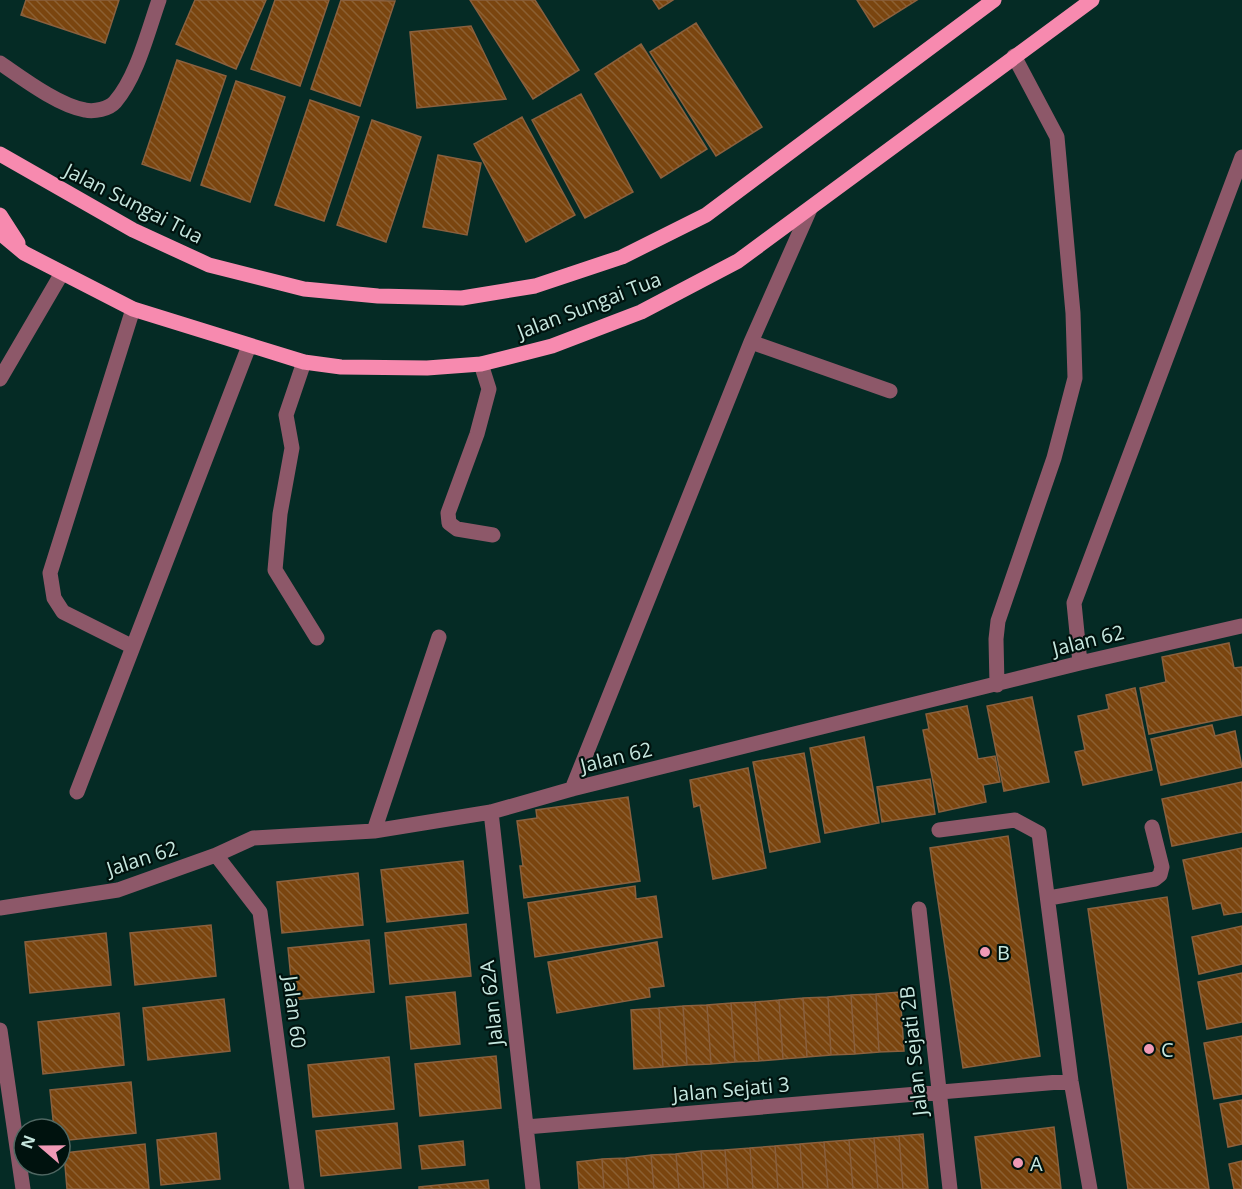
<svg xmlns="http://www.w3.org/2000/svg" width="1242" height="1189" viewBox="0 0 1242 1189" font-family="'Open Sans',sans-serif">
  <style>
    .building { fill: url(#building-back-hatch); stroke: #8a603e; stroke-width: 1.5 }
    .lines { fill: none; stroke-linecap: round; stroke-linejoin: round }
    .minor { stroke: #8d5869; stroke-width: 15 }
    .major { stroke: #f78aaf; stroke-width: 15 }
    .poi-dot { fill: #f09ab6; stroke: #00120e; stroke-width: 2 }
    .labels { text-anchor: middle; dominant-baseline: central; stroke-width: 4.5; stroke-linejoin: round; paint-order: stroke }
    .street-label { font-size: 20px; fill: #c6e7df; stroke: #00120e }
    .poi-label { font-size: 20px; fill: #c6e7df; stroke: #00120e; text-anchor: start }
  </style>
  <defs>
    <pattern id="building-back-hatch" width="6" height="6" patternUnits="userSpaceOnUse" patternTransform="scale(1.5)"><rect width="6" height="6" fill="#7a450f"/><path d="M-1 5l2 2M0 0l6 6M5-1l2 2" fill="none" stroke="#8b6032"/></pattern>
  </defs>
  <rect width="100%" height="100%" fill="#052b25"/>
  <path class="building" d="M26 0H119L105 43 21 15Z
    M195 0H266L236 69 176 44Z
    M275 0H329L300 86 251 69Z
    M341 0 395 1 360 106 311 89Z
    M470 0H535L579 70 533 99Z
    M653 0H673L659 9Z
    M857 0H917L874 27Z
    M696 23 762 127 716 156 650 52Z
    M471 26 506 99 417 108 410 32Z
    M641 44 707 149 661 178 595 74Z
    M177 60 226 76 190 181 142 164Z
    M236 81 285 97 250 202 201 185Z
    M581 94 633 192 585 218 532 120Z
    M310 100 359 117 324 221 275 205Z
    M522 117 575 215 526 242 474 144Z
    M372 120 421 137 386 242 337 225Z
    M438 155 481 163 467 235 423 227Z
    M1229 643 1234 668 1242 667V715L1149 734 1140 688 1166 682 1162 657Z
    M1135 688 1152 770 1083 785 1075 752 1085 750 1078 716 1109 709 1106 695Z
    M1032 697 1049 782 1004 791 987 706Z
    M967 706 978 759 995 756 1000 782 983 785 986 802 939 812 923 730 929 729 926 714Z
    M1212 725 1215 736 1235 731 1242 767 1161 785 1151 739Z
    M864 737 879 823 825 833 810 748Z
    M804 753 820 842 770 852 753 762Z
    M748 768 766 868 713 879 700 805 694 807 690 780Z
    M930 779 935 814 882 822 877 787Z
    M1242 782V832L1172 846 1162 799Z
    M628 797 640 881 524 898 520 866H523L517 821 537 818 536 810Z
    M1008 836 1040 1056 963 1068 930 848Z
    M1242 848V912L1224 915 1221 903 1193 909 1183 860Z
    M463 861 468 913 387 922 381 870Z
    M358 873 363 925 282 933 277 882Z
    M635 886 636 899 656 896 662 937 535 957 528 903Z
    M1167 897 1209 1189H1128L1088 909Z
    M466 924 471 976 390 984 385 933Z
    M211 925 216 976 135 985 130 933Z
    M1242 926V964L1199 974 1192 937Z
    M106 933 111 985 30 993 25 942Z
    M369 940 374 992 293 1000 288 948Z
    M657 942 664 986 649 988 650 997 557 1013 548 962Z
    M1242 973V1022L1207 1029 1198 982Z
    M455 992 460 1044 411 1049 406 997Z
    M900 992 904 1051 879 1052 876 994Z
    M876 994 879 1052 855 1054 851 995Z
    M851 995 855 1054 831 1055 828 997Z
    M828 997 831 1055 807 1057 803 998Z
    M803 998 807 1057 783 1059 779 1000Z
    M224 999 230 1051 148 1060 143 1008Z
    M779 1000 783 1059 759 1061 755 1002Z
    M755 1002 759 1061 735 1062 731 1003Z
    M731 1003 735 1062 711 1064 707 1005Z
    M707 1005 711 1064 687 1065 683 1006Z
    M683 1006 687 1065 663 1067 659 1008Z
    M659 1008 663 1067 634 1069 631 1010Z
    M119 1013 124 1065 43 1074 38 1022Z
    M1242 1036V1094L1214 1099 1204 1043Z
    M496 1056 501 1108 420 1116 415 1064Z
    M389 1057 394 1109 313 1117 308 1065Z
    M131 1082 136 1133 60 1141V1129H54L50 1090Z
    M1242 1100V1144L1228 1147 1220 1104Z
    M397 1123 401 1168 321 1176 316 1131Z
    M1054 1127 1061 1189H982L975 1137Z
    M216 1133 220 1179 161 1185 157 1140Z
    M923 1134 928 1189H903L899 1136Z
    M899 1136 903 1189H878L874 1138Z
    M874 1138 878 1189H853L849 1140Z
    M849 1140 853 1189H828L824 1142Z
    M463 1141 465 1165 422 1169 419 1146Z
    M824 1142 828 1189H803L800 1144Z
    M145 1144 149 1189H67L64 1153Z
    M800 1144 803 1189H778L775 1146Z
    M775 1146 778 1189H753L750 1148Z
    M750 1148 753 1189H728L725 1150Z
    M725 1150 728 1189H704L701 1151Z
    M701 1151 704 1189H679L676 1154Z
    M676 1154 679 1189H654L651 1155Z
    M651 1155 654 1189H629L626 1158Z
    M626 1158 629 1189H604L602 1159Z
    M602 1159 604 1189H579L577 1162Z
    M1242 1161V1189H1234L1229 1164Z
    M488 1180 489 1189H419V1187Z"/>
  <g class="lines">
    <path class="minor" d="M0 63C22 78 59 106 85 110 94 112 109 109 115 102 137 77 148 31 159 0
      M751 342 890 391
      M304 362 286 415 292 448 280 514 275 570 317 638
      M481 364 489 389 477 434 448 513 449 523 457 529 493 535
      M0 379 62 273
      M133 647 63 612 54 598 50 573 133 309
      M1080 663 1074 603 1242 157
      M997 685 996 639 998 621 1054 458 1075 378 1073 313 1057 137 1014 56
      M572 789 751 342 810 209
      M77 792 249 346
      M491 812 533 1189
      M939 830 1015 820 1039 833 1071 1081 1090 1189
      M374 831 439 637
      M216 855 260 912 297 1189
      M1049 898 1155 879 1160 875 1162 867 1152 827
      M0 908 118 890 216 855 253 838 374 831 491 812 572 789 1080 663 1241 626
      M919 909 950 1189
      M0 1030 23 1189
      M526 1127 1071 1081"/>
    <path class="major" d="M0 154 133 230 209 265 304 289 378 296 462 298 535 286 622 257 706 215 994 0
      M0 215 18 243
      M0 233 24 253 133 309 304 362 341 367 427 368 481 364 552 346 641 312 738 261 1092 0"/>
  </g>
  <g class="poi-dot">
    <circle cx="985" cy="952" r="6"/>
    <circle cx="1149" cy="1049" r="6"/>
    <circle cx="1018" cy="1163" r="6"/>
  </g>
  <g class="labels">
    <g class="street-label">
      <text transform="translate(134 203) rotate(27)">Jalan Sungai Tua</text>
      <text transform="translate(589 305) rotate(-21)">Jalan Sungai Tua</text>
      <text transform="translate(1088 640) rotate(-14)">Jalan 62</text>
      <text transform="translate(616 757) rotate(-14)">Jalan 62</text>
      <text transform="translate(142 858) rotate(-18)">Jalan 62</text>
      <text transform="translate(491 1003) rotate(-96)">Jalan 62A</text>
      <text transform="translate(295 1012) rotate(83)">Jalan 60</text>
      <text transform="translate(913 1051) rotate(-96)">Jalan Sejati 2B</text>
      <text transform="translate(731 1089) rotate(-5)">Jalan Sejati 3</text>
    </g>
    <g class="poi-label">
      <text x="997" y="952">B</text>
      <text x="1161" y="1049">C</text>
      <text x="1030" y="1163">A</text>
    </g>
  </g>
  <g transform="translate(42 1147) rotate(290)"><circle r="28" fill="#00120e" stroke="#4f6762" stroke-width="1.5"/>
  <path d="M0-4.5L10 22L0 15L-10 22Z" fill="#f09ab6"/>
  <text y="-9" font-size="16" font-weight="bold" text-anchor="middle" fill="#c6e7df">N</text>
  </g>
</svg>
